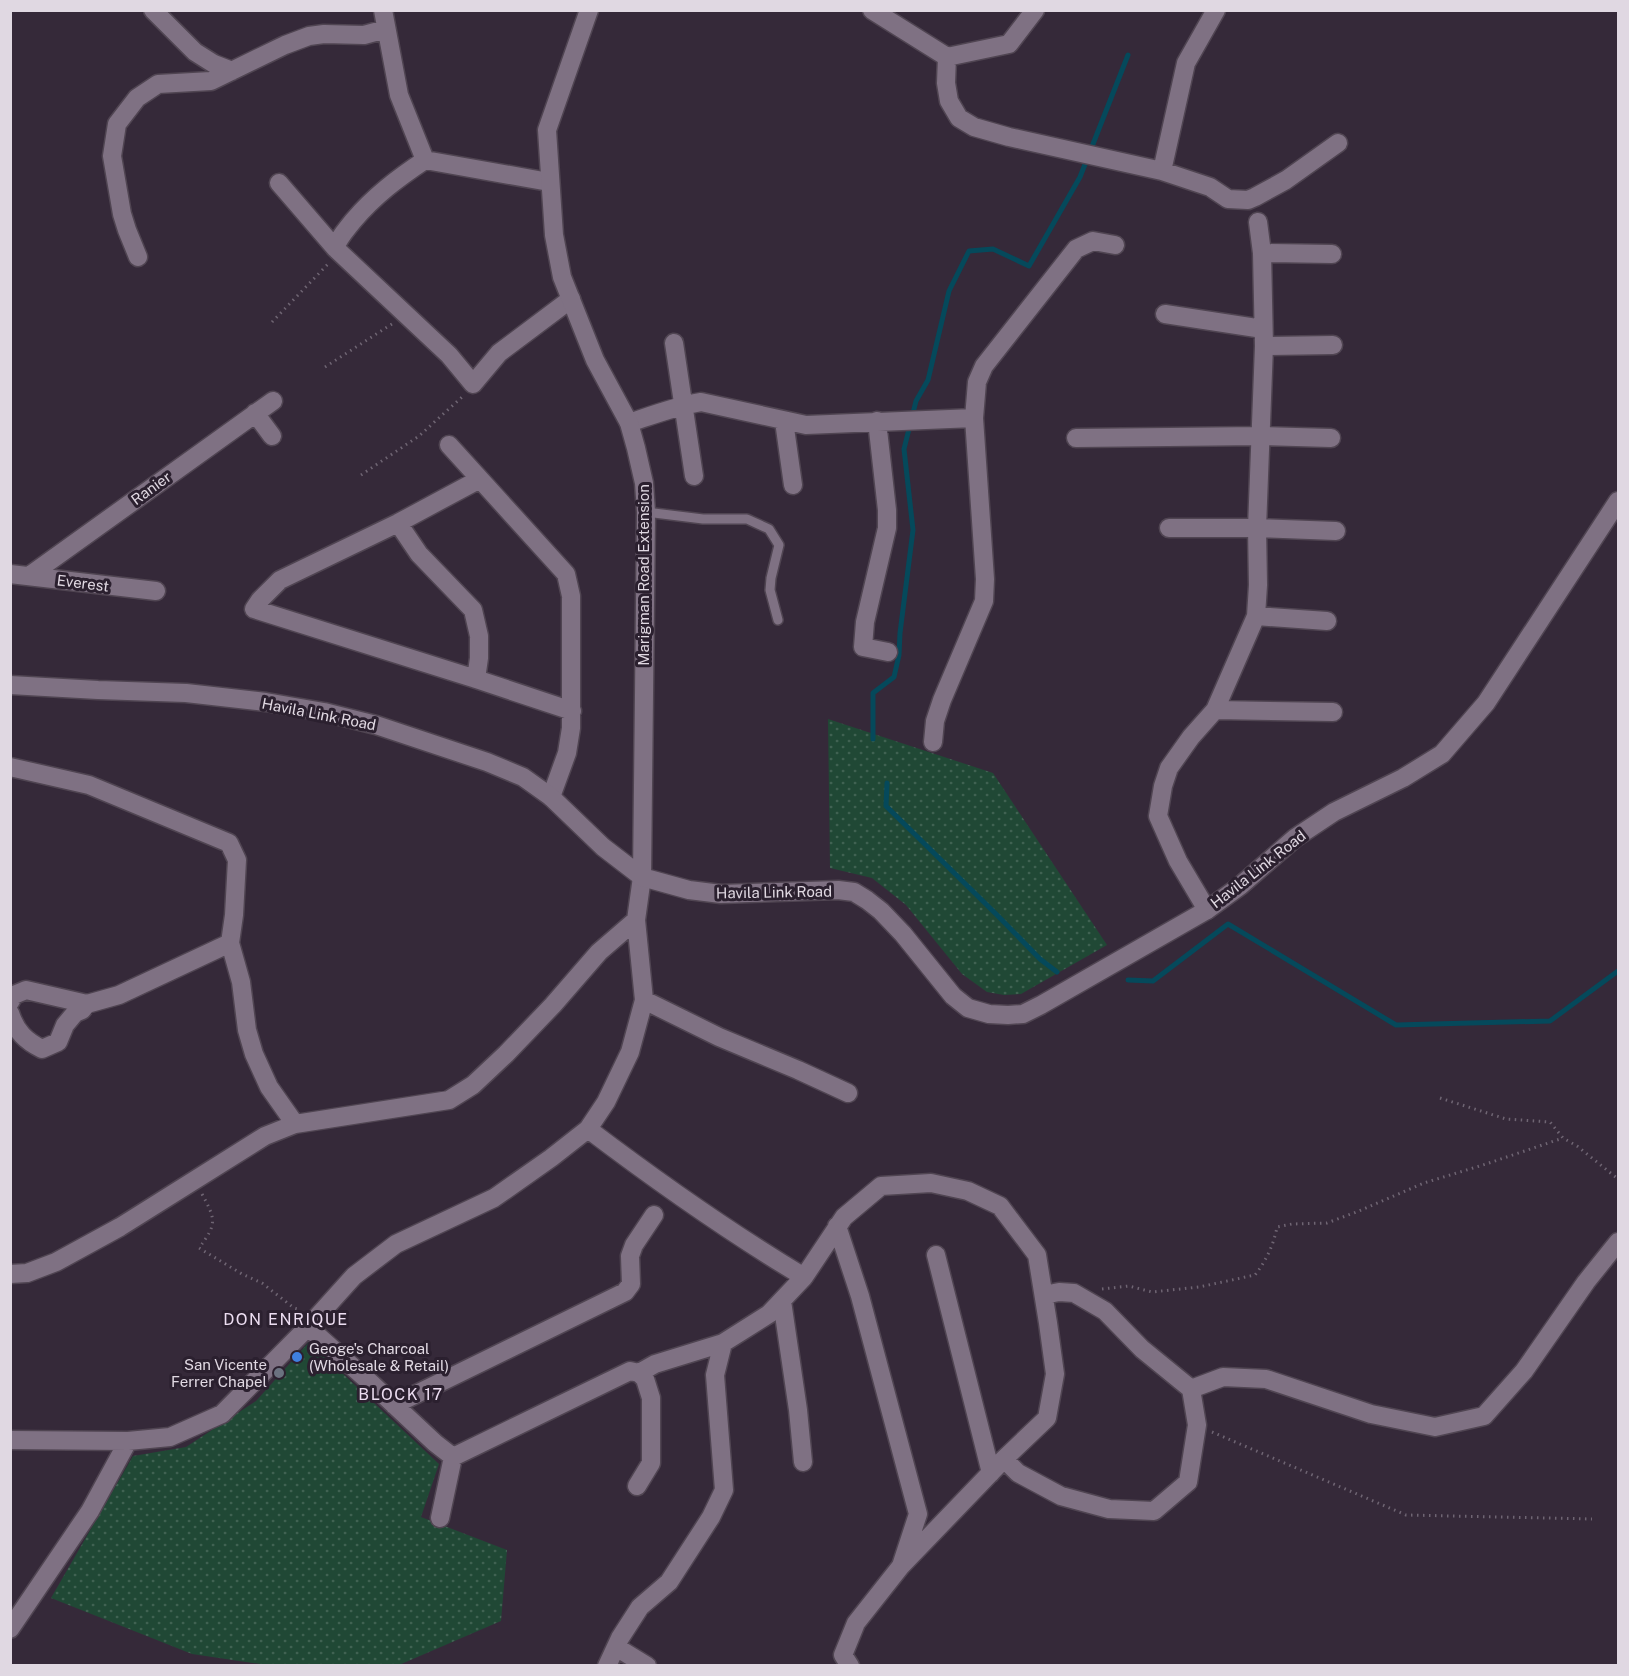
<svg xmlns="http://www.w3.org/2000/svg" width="1629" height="1676" viewBox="0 0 1629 1676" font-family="'Public Sans',sans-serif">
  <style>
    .grass { fill: url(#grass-dots) }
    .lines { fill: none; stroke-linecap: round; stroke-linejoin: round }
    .stream { stroke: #05495b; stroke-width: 5 }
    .service-casing { stroke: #504552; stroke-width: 12 }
    .minor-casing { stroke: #504552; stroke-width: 21 }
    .tertiary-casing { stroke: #504552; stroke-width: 21 }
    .path { stroke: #6f6573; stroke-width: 3; stroke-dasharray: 1.5 4.5; stroke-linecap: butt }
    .service { stroke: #7f7183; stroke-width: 9 }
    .minor { stroke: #7f7183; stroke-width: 18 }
    .tertiary { stroke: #7f7183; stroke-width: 18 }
    .shop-dot { fill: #3f7fe0; stroke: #2b202f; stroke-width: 2 }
    .worship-dot { fill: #6b7280; stroke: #2b202f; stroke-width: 2 }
    .labels { text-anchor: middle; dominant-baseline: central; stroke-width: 6; stroke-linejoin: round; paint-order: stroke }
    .street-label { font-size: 15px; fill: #e0d8e2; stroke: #2b202f }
    .poi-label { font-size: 15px; fill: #e0d8e2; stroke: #2b202f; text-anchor: start }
    .neighbourhood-label { font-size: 16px; letter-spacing: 1.5px; fill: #ecddf1; stroke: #2b202f }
  </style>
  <defs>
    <pattern id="grass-dots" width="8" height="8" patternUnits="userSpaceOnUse" patternTransform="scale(1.5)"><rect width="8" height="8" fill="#204835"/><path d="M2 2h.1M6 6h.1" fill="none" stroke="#406252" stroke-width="1.8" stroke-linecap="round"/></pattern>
  </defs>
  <rect width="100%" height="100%" fill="#352939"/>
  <path class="grass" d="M828 719 993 773 1107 945 1021 994 1004 995 987 992 962 974 906 905 872 878 830 868Z
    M309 1342 439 1464 421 1517 507 1550 501 1621 399 1665H267L192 1654 51 1598 133 1456 186 1447 256 1401Z"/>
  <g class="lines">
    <path class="stream" d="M873 739V693L894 677 899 655 900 633 913 530 904 449 916 401 928 380 949 291 969 251 993 249 1029 266 1080 177 1128 55
      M887 783 886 806 997 915 1040 959 1057 972
      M1128 980 1153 981 1228 924 1396 1025 1550 1021 1618 971"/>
    <defs>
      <path id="service" d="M646 512 703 519H747L769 529 779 545 771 578 770 590 778 620"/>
      <path id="minor" d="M153 10 195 52 214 64 232 71
        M383 10 399 95 425 160
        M872 10 947 57 1009 44 1035 10
        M947 57 946 83 949 101 959 118 974 127 1009 137 1162 171 1210 187 1228 199 1248 200 1255 197 1286 180 1338 143
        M1162 171 1186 63 1216 10
        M279 183 335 248 449 355 473 384 499 353 571 299
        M335 248C339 237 346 230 353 221 374 196 398 178 425 160L549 182
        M1262 253 1332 254
        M138 257 127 230 122 214 112 156 117 124 137 98 158 84 211 81 285 45 309 36 324 34 364 35 386 29
        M1165 314 1263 329
        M674 343 694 476
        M1264 346 1333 345
        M255 413 272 436
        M784 421 793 485
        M877 421 887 510V528L865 622 863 647 888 652
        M629 423C653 415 676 406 701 402L806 425 974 418
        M1076 438 1260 436 1331 438
        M449 445 566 574 571 596V728L567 753 551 797
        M480 479 398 523 280 580 260 600 254 609 476 679 572 711
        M398 523 419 554 473 610 479 636V658L476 679
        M1169 528H1257L1336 531
        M10 574 156 591
        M29 576 273 401
        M1256 616 1327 621
        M1215 710 1333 712
        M933 742 935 721 942 700 984 601 985 579 974 418 977 382 984 366 1076 249 1093 241 1115 245
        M10 767 89 785 229 843 237 860 234 915 230 943 241 982 247 1030 254 1054 269 1087 295 1124
        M1207 910 1178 861 1158 816 1163 786 1169 768 1191 737 1215 710 1256 616 1258 585 1257 528 1264 346 1262 253 1258 222
        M644 1000 719 1037 798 1070 848 1093
        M10 1002 14 995 26 990 87 1004 119 995 230 943
        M10 1013C16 1032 26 1041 42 1049L58 1042 65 1025 75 1013 82 1010 87 1004
        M588 1129C658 1182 729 1232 804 1277L844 1217 881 1186 931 1183 968 1191 1000 1206 1037 1255 1048 1323 1055 1374 1047 1418 1004 1459 901 1566
        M837 1226 860 1296 918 1514 901 1566 856 1623 843 1655 850 1666
        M936 1255 991 1473
        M10 1274 27 1273 56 1262 120 1227 265 1136 295 1124 449 1100 473 1085 506 1054 553 1005 599 952 636 920
        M1044 1295 1059 1292 1074 1293 1105 1311 1142 1349 1191 1389
        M782 1301 798 1410 803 1462
        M308 1327 373 1385 435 1443 453 1457 440 1518
        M639 1373 655 1364 723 1343
        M394 1405 625 1292 631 1284 630 1256 634 1245 654 1215
        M10 1440 128 1441 170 1437 222 1414 308 1327 354 1276 396 1244 494 1198 551 1158 588 1129 606 1102 630 1052 644 1000 636 920 642 877
        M453 1457 630 1371 639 1373 645 1379 651 1398V1463L637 1486
        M1004 1459 1018 1473 1061 1496 1109 1509 1154 1511 1188 1482 1197 1425 1191 1389 1223 1377 1266 1379 1371 1414 1435 1427 1484 1416 1524 1371 1586 1282 1618 1242
        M10 1629 90 1511 128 1441
        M616 1647 647 1666
        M607 1666 620 1638 640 1607 669 1582 711 1517 724 1490 715 1375 723 1343 769 1314 804 1277"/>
      <path id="tertiary" d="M589 10 547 130 554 235 562 277 595 360 629 423 636 448 644 483 646 512 642 877
        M10 685 98 690 186 693 266 702 324 712 376 725 487 762 523 777 551 797 603 847 642 877 689 890 721 894 838 890 854 892 867 900 881 911 903 934 953 996 968 1008 989 1014 1008 1015 1023 1014 1041 1005 1207 910 1240 886 1295 838 1334 812 1403 778 1442 754 1486 703 1618 501"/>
    </defs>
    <use href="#service" class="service-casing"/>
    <use href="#minor" class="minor-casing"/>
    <use href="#tertiary" class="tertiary-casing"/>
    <path class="path" d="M272 322 328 264
      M325 367 392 324
      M361 475 419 436 462 397
      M1440 1098 1506 1119 1550 1122 1563 1138 1577 1146 1618 1179
      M202 1194C216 1220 217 1224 199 1248L242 1274 262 1283 294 1308 301 1310
      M1102 1289 1129 1286 1152 1292 1199 1287 1255 1275C1266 1261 1274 1244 1277 1227L1292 1224 1327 1223 1359 1211 1424 1183 1483 1165 1563 1138
      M1212 1432 1406 1515 1592 1519"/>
    <use href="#service" class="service"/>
    <use href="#minor" class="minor"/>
    <use href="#tertiary" class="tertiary"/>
  </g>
  <circle class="shop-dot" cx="297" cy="1357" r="6"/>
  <circle class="worship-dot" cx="279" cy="1373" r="6"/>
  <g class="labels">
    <g class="street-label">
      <text transform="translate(151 488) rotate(-36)">Ranier</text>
      <text transform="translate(643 575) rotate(-90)">Marigman Road Extension</text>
      <text transform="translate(83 583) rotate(7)">Everest</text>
      <text transform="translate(319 714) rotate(11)">Havila Link Road</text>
      <text transform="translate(1258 869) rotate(-38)">Havila Link Road</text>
      <text transform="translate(774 892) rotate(-1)">Havila Link Road</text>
    </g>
    <g class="poi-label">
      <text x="309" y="1348">Geoge's Charcoal<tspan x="309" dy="17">(Wholesale &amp; Retail)</tspan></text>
      <text x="267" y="1364" text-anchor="end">San Vicente<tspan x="267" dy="17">Ferrer Chapel</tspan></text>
    </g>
    <g class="neighbourhood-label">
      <text x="286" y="1319">DON ENRIQUE</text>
      <text x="401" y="1394">BLOCK 17</text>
    </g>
  </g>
  <rect width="1629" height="1676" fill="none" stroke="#e0d8e2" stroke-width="24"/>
</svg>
